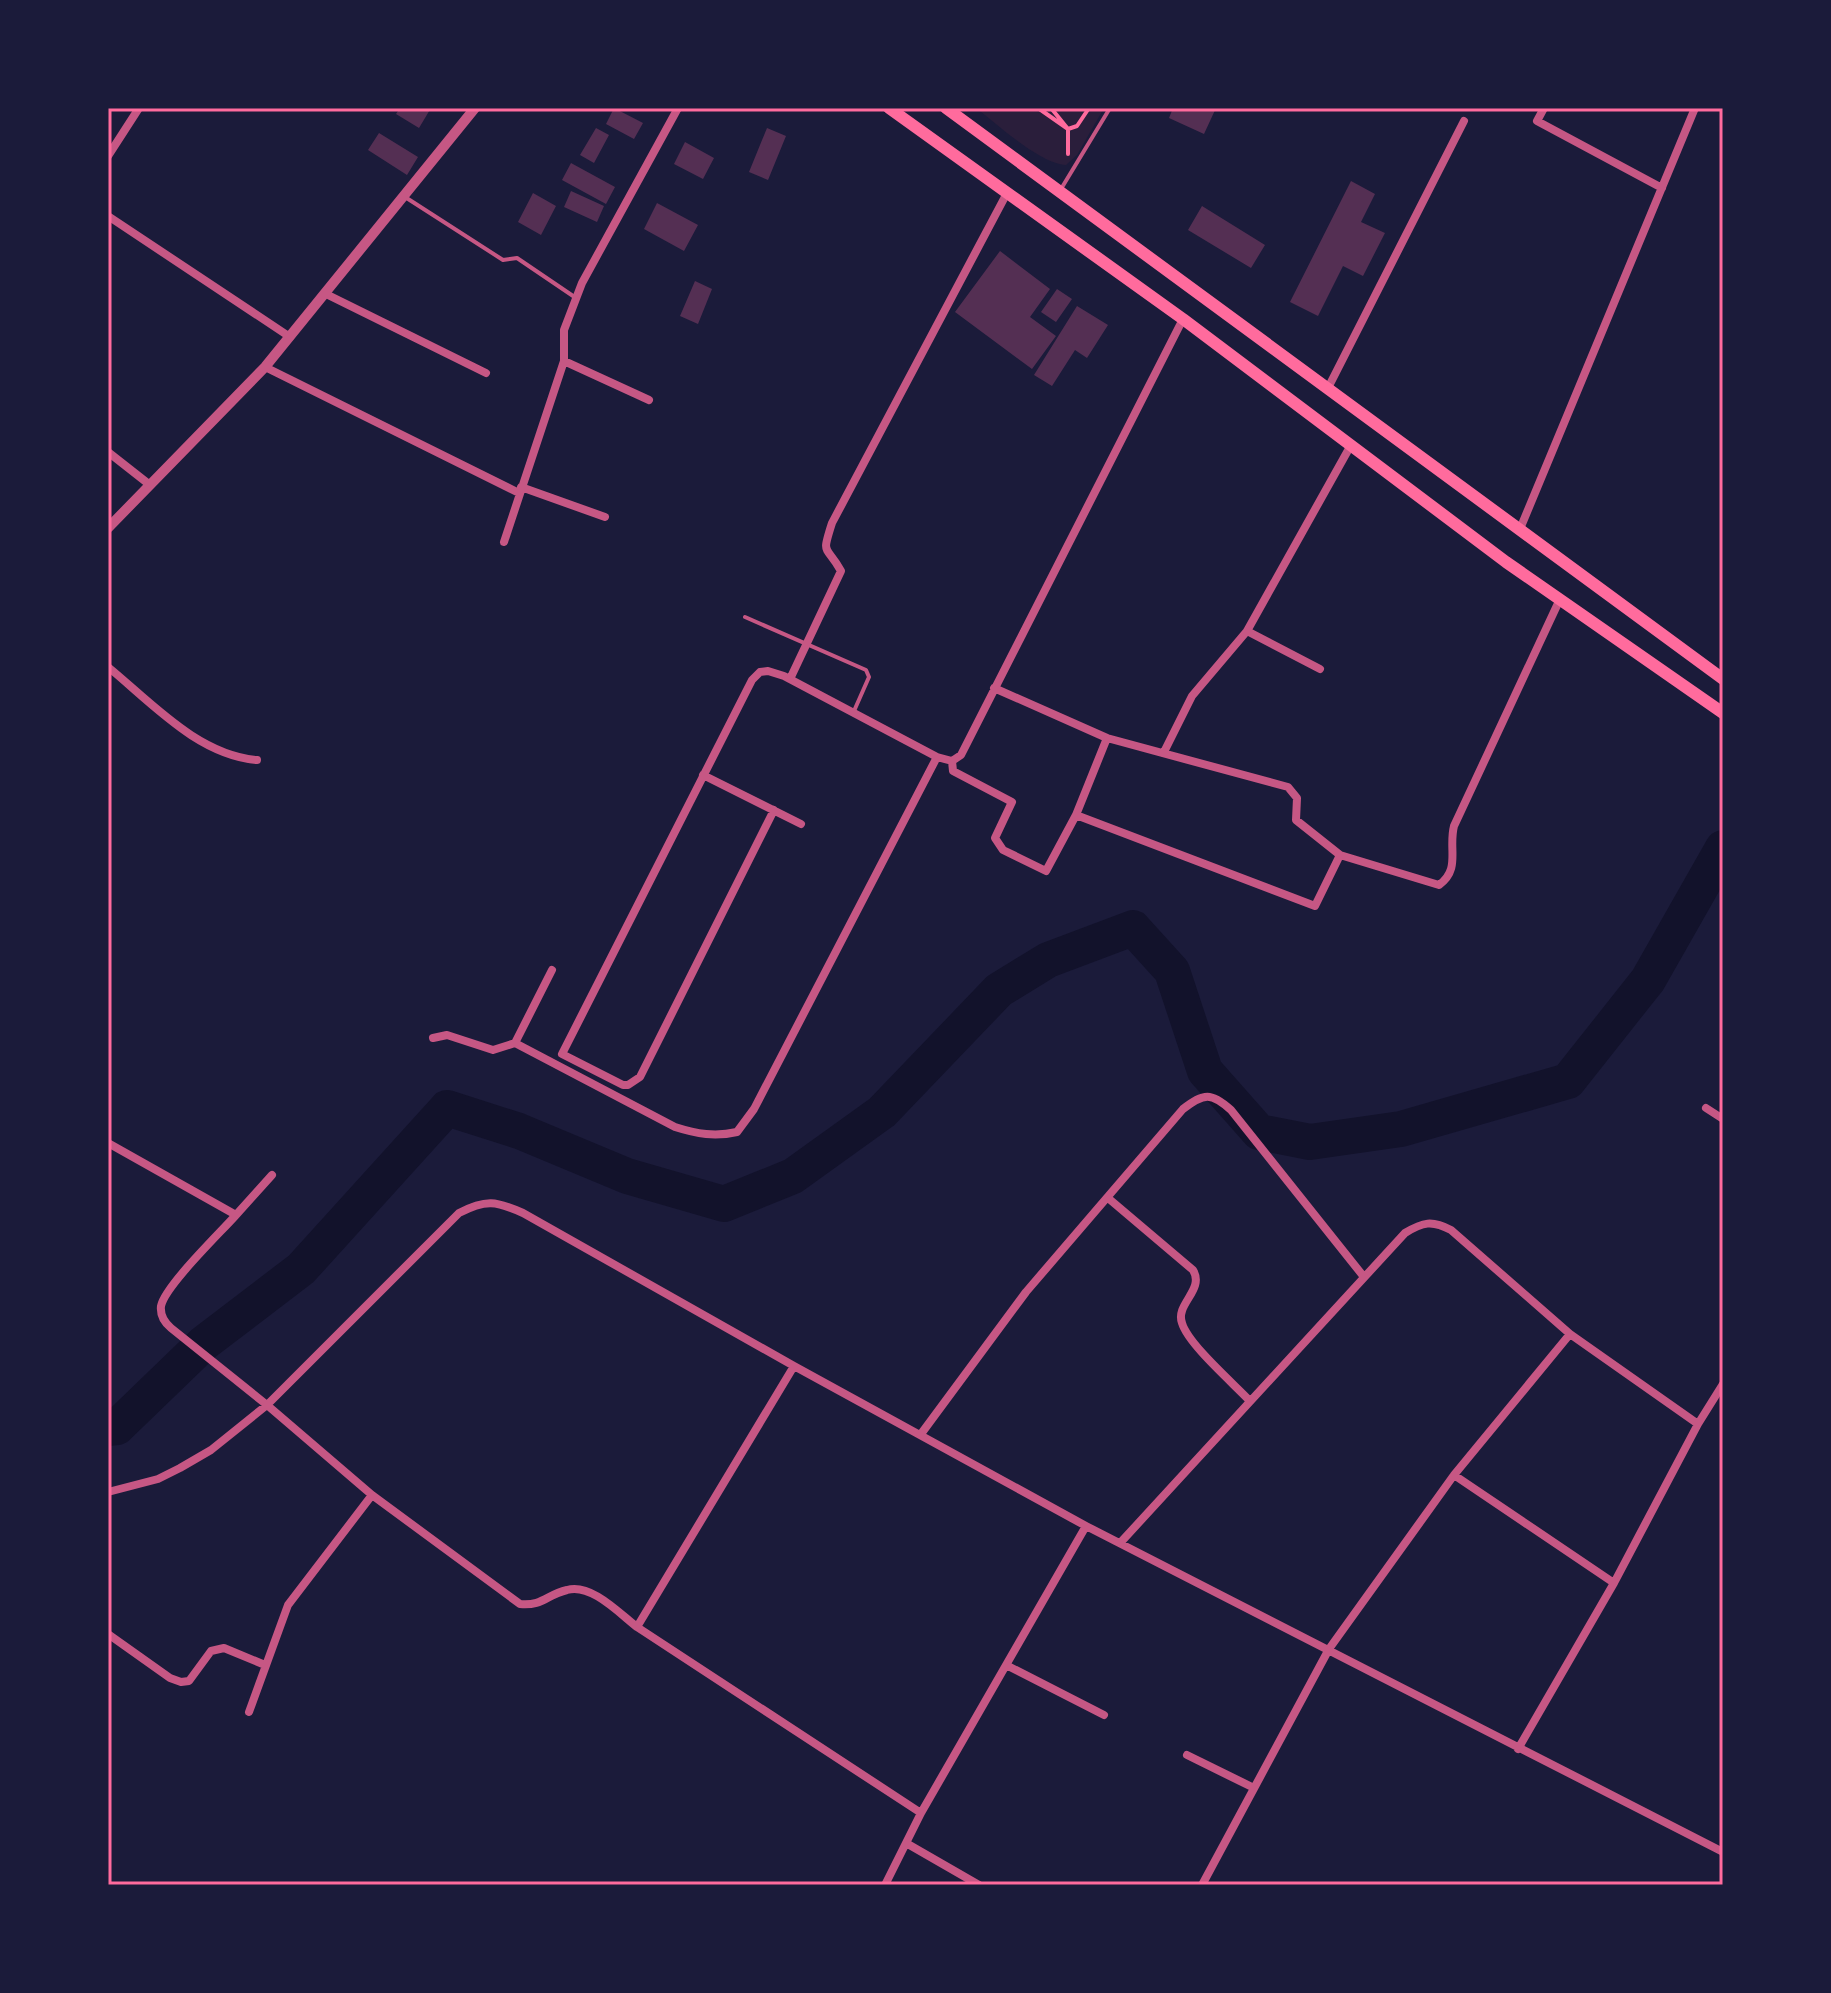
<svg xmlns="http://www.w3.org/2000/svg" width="1831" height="1993" viewBox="0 0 1831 1993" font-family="'Exo 2',sans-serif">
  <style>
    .green { fill: #2a1e3b }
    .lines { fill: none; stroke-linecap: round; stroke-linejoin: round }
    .river { stroke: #12122b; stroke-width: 36 }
    .building { fill: #542f53 }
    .path { stroke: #ff6b9d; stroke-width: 4 }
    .service { stroke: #c65784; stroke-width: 4 }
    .minor { stroke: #c65784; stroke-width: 8 }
    .tertiary { stroke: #c65784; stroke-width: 10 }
    .secondary { stroke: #ff6b9d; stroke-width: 12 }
    .neatline { fill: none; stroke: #ff6b9d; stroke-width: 3 }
  </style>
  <rect width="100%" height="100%" fill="#1b1b3a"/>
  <path class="green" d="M976 108H1104L1077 155 1066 165C1040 164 997 124 976 108Z"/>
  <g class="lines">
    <path class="river" d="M108 1428 117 1427 204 1343 301 1269 447 1108 519 1131 627 1176 724 1204 793 1176 882 1112 999 990 1048 960 1133 928 1172 971 1205 1071 1259 1132 1310 1142 1401 1129 1568 1081 1648 980 1723 848"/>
  </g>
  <path class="building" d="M400 108H431L419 128 396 114Z
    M614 108 643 123 634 139 606 124Z
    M1173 108H1216L1204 134 1169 118Z
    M596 128 609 135 594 163 580 155Z
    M767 128 786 136 768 180 749 172Z
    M379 133 418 157 407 175 368 150Z
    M685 142 714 158 703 179 674 164Z
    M571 163 615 187 606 204 562 180Z
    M1351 181 1375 194 1361 222 1385 233 1363 276 1343 266 1318 316 1290 302Z
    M571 191 604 206 597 222 564 207Z
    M533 193 556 206 541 235 518 222Z
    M657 203 698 225 684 251 644 229Z
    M1202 206 1265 245 1251 268 1188 230Z
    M1000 251 1050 289 1030 317 1056 336 1032 369 955 312Z
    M695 281 712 289 698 324 680 316Z
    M1057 289 1072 299 1056 322 1041 312Z
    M1077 306 1108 325 1087 358 1075 350 1052 386 1034 375Z"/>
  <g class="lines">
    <path class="path" d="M1038 108 1068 129 1077 126 1089 108
      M1051 108 1068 129V154"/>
    <path class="service" d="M1061 189 1110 108
      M405 197 503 260 517 258 576 298
      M745 617 866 670 869 677 854 711"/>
    <path class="minor" d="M1544 108 1537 121 1662 188
      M108 156 139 108
      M108 216 290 337
      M326 294 486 373
      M564 361 649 400
      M265 367 519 493
      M1328 388 1464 121
      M108 452 150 485
      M521 487 605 517
      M1520 529 1695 108
      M504 542 564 361V330L582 283 678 108
      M108 667C152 703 198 755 257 760
      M1320 669 1247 631 1351 445
      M790 679 841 571C826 544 821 557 832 523L1007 193
      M994 688 1107 738 1076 815
      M1107 738 1288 787 1297 798 1296 820 1340 855 1439 885C1461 869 1448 849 1454 826L1560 599
      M1164 752 1192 696 1247 631
      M952 761 953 771 1012 802 995 838 1003 850 1046 871 1076 815 1315 906 1340 855
      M703 775 801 824
      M774 810 640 1077 628 1085H623L562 1054 752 680 760 672 768 671 784 676 937 757
      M433 1038 447 1035 493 1050 515 1043 675 1127C697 1134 715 1137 737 1132L754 1109 937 757 952 761 961 755 1183 319
      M515 1043 552 970
      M1706 1108 1723 1119
      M108 1143 236 1215C220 1233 165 1286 161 1306 160 1315 165 1323 171 1328L267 1405 372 1495 520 1604C543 1606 546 1595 567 1590 591 1583 619 1613 637 1627L921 1813 906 1843
      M1108 1198 1193 1270C1205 1290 1175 1304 1182 1323 1188 1344 1233 1383 1249 1400
      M236 1215 272 1175
      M921 1434 1026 1292 1183 1109C1204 1093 1211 1092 1231 1110L1364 1277
      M1454 1475 1614 1583
      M108 1492 158 1479 180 1468 211 1450 267 1405 459 1213C486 1199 496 1201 523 1213L794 1366 1086 1526 1723 1852
      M1121 1542 1405 1233C1423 1222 1432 1220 1451 1230L1570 1334 1698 1424
      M637 1627 794 1366
      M108 1634 170 1678 181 1682 189 1681 211 1651 224 1648 265 1665
      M1006 1665 1104 1715
      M249 1712 288 1605 372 1495
      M1518 1749 1614 1583 1698 1424 1723 1384
      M1187 1755 1254 1788
      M921 1813 1086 1526
      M885 1885 906 1843 979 1885
      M1202 1885 1329 1649 1454 1475 1570 1334"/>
    <path class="tertiary" d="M108 528 265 367 475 108"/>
    <path class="secondary" d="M889 108 1183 319 1506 562 1723 713
      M946 108 1723 679"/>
  </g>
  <rect width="1831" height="1993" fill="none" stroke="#1b1b3a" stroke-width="220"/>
  <rect x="110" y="110" width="1611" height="1773" class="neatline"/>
</svg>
